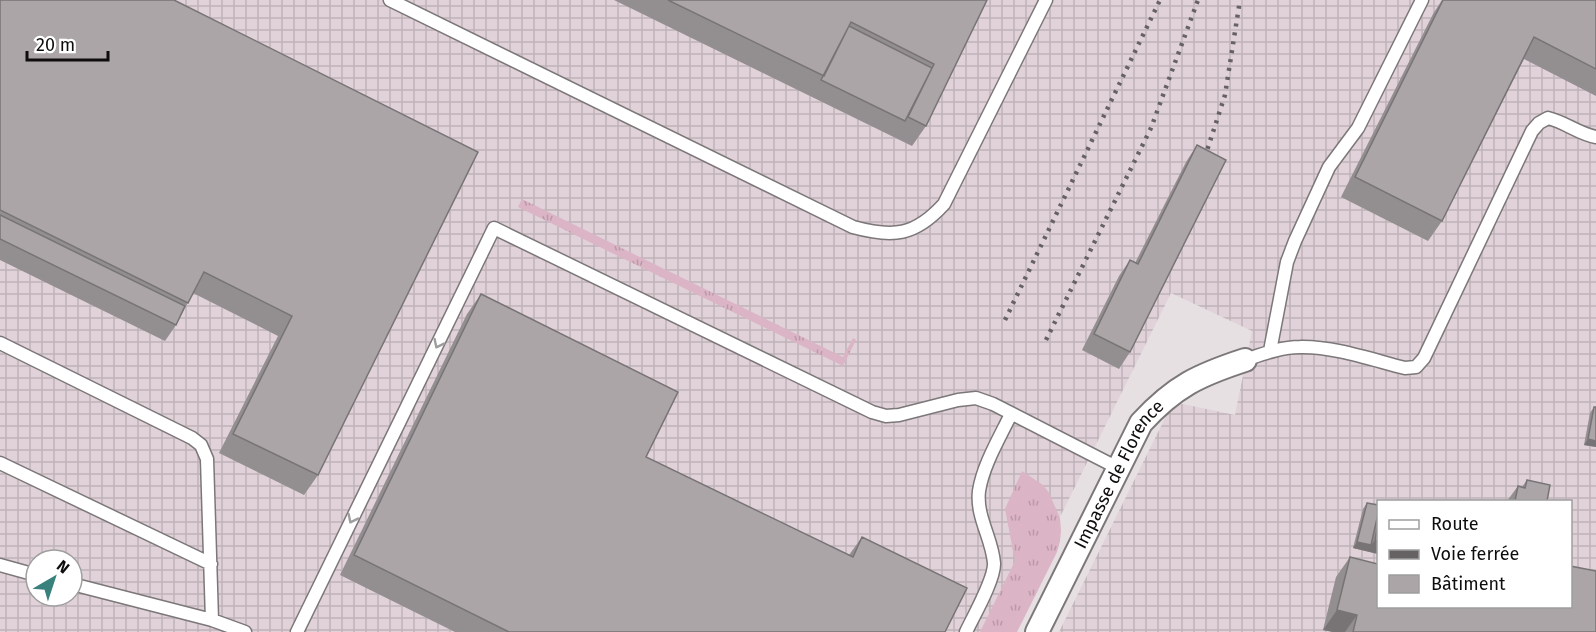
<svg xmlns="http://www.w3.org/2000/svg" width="1596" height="632" viewBox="0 0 1596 632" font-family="'Fira Sans',sans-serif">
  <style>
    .industrial { fill: url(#industrial-grid); fill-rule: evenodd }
    .grass { fill: url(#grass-tufts) }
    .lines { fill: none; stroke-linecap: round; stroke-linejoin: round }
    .lane-casing { stroke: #7c7779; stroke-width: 15 }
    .street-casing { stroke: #7c7779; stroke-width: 26 }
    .lane { stroke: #fff; stroke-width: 12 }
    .street { stroke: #fff; stroke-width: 22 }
    .rail { stroke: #666263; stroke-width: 4.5; stroke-dasharray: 3 6; stroke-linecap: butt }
    .wall { fill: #938e90 }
    .shaded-wall { fill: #787476 }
    .building { fill: #aba5a8; stroke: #787476; stroke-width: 1.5 }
    .oneway { stroke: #9f9e9e }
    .labels { text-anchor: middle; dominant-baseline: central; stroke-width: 6; stroke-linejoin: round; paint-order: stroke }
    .street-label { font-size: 18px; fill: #0e0c0c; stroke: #fff }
  </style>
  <defs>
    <pattern id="industrial-grid" width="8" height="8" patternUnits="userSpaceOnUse" patternTransform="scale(1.5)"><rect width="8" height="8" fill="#e0d2d8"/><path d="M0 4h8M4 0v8" fill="none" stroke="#bfb3b8"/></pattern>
    <pattern id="grass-tufts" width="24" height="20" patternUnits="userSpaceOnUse" patternTransform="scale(1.5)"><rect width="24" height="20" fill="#dbb4c5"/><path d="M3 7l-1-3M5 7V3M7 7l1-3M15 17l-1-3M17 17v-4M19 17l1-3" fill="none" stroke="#bb9aa8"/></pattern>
  </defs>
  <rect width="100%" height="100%" fill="#e6e0e2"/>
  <path class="industrial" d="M0 0H1596V632H1059L1173 402 1235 415 1252 331 1171 293 1003 632H0ZM1378 502H1570V606H1378ZM36 560H72V596H36Z"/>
  <path class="grass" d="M522 199 843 357 853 338 856 340 843 366 518 207Z
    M1022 471 1043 485 1049 493 1060 518 1061 531 1060 541 1057 552 1017 632H980L1015 561 1005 509Z"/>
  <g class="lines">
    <defs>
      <path id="lane" d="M390 0 853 227C893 238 915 236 944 204L1046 0
        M0 343 192 438 201 445 207 459 212 620
        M1270 351 1287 262 1295 241 1329 167 1358 128 1422 0
        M1245 360C1263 354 1281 347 1300 347 1333 346 1373 360 1405 368L1416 367 1424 358 1532 131 1539 123 1548 118C1565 122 1579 134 1596 137
        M0 463 211 564
        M0 565 36 575
        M72 584 212 620 245 632
        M297 632 494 228 872 412 886 416 899 415 958 400 976 398 993 404 1118 468
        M966 632C973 617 995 579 994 563 992 538 976 517 979 491 983 465 1000 437 1011 414"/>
      <g id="street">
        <path id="s1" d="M1037 632 1141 423C1175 386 1199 375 1245 360"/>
      </g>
    </defs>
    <use href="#lane" class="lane-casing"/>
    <use href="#street" class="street-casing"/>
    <use href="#lane" class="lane"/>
    <use href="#street" class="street"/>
    <path class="rail" d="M1202 166 1225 95 1240 0
      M1005 320 1160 0
      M1046 340 1151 128 1198 0"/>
  </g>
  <path class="wall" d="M0 0 478 152 318 475 304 495 219 453 278 336 193 293 176 325 165 341 0 260Z
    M614 0H987L926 126 912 146Z
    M1442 0H1596V96L1524 59 1442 221 1428 241 1341 197 1433 14Z
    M1197 145 1130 352 1119 369 1082 350 1119 276 1130 260 1135 263 1186 162Z
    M481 294 646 457 849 555 862 537 945 632H455L340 575 467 314Z
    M1594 407 1596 447 1584 445 1590 413Z
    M1527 480 1547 501H1507L1518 486 1522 487Z
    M1367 503 1378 505V554L1353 548 1363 509Z
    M1350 557 1596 632H1333L1323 630 1336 577Z"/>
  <path class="shaded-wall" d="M1588 439 1596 441V447L1584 445Z
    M1375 540 1378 541V554L1353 548 1357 542 1371 545Z
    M1337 610 1357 615 1345 632H1333L1323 630Z"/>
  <path class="building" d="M0 0H174L478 152 318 475 233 434 292 316 204 272 188 303 0 210Z
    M668 0H987L926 126 908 117 934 64 851 22 824 76Z
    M1443 0H1596V69L1534 37 1442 221 1355 177Z
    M849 26 932 68 905 121 821 80Z
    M1197 145 1226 160 1130 352 1094 334 1130 260 1138 264Z
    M0 215 185 306 176 325 0 239Z
    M481 294 678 392 646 457 853 557 862 537 967 588 945 632H509L354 555Z
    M1594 407H1596V441L1588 439Z
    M1527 480 1550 485 1547 501H1515L1518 486 1525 488Z
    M1367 503 1378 505V514L1371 545 1357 542Z
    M1378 524V541L1375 540Z
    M1350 557 1378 564V606H1570V566L1596 571V632H1353L1357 615 1337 610Z"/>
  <defs><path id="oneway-chevron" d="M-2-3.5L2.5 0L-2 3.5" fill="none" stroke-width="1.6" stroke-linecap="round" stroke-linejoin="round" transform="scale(1.5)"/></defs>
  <g class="oneway">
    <use href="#oneway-chevron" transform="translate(438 344) rotate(116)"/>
    <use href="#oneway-chevron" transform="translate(352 519) rotate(116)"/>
  </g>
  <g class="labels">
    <g class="street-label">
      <text stroke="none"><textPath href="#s1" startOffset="178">Impasse de Florence</textPath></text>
    </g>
  </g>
  <rect x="1377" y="500" width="195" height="108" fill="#ffffff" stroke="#9f9e9e" stroke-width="1.5"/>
  <rect x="1389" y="520" width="30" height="9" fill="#ffffff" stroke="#9f9e9e" stroke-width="1.5"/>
  <text x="1431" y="530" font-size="18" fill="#0e0c0c">Route</text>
  <rect x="1389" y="550" width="30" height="9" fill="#666263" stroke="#9f9e9e" stroke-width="1.5"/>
  <text x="1431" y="560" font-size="18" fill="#0e0c0c">Voie ferrée</text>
  <rect x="1389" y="575" width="30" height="18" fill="#aba5a8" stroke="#9f9e9e" stroke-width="1.5"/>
  <text x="1431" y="590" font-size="18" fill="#0e0c0c">Bâtiment</text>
  <g transform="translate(54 578) rotate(39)"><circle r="28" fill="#ffffff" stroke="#9f9e9e" stroke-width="1.5"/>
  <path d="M0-4.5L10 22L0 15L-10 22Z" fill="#39817d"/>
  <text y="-9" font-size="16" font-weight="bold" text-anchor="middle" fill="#0e0c0c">N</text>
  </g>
  <path d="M27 51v9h81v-9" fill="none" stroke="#0e0c0c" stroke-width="3"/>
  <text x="36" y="51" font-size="18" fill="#0e0c0c" stroke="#ffffff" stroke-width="4.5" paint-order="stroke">20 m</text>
</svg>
